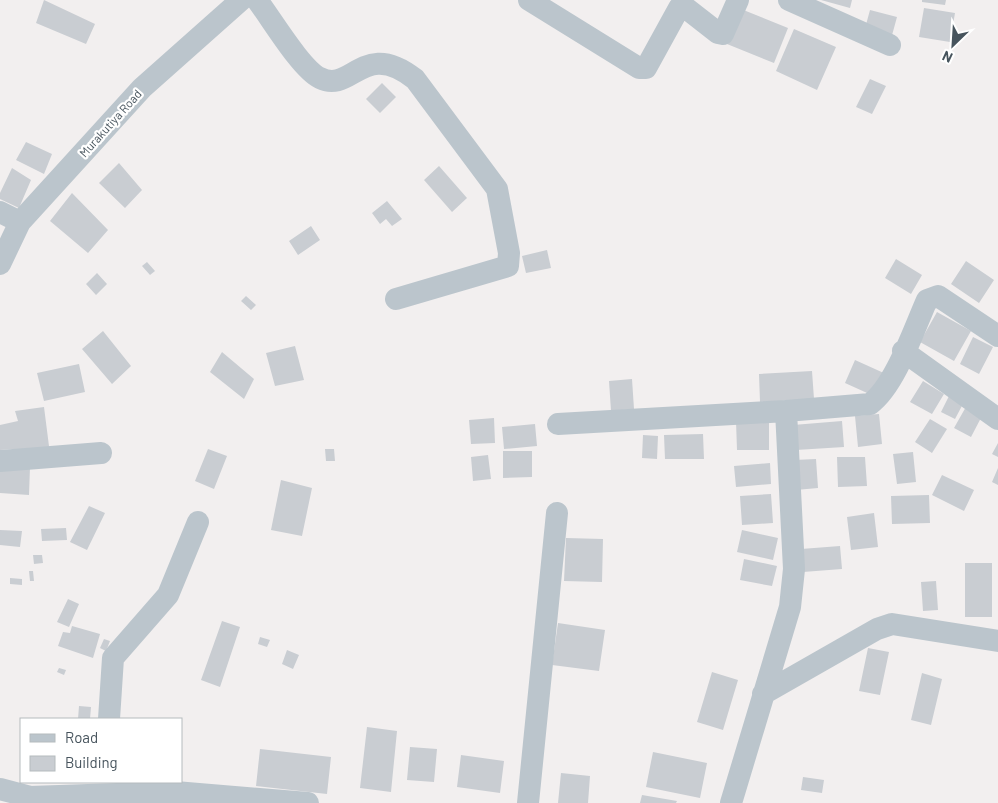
<svg xmlns="http://www.w3.org/2000/svg" width="998" height="803" viewBox="0 0 998 803" font-family="Barlow,sans-serif">
  <style>
    .building { fill: #c9cdd2 }
    .lines { fill: none; stroke-linecap: round; stroke-linejoin: round }
    .minor { stroke: #bbc5cc; stroke-width: 22 }
    .labels { text-anchor: middle; dominant-baseline: central; stroke-width: 4.5; stroke-linejoin: round; paint-order: stroke }
    .street-label { font-size: 12px; fill: #47545d; stroke: #fff }
  </style>
  <rect width="100%" height="100%" fill="#f2efef"/>
  <path class="building" d="M44 0 95 24 86 44 36 23Z
    M821 0H852L850 8Z
    M922 0H946L945 5 922 2Z
    M924 8 955 13 950 42 919 37Z
    M741 9 788 28 774 63 727 44Z
    M870 10 897 17 891 39 864 32Z
    M794 29 836 47 817 90 776 71Z
    M870 79 886 86 872 114 856 107Z
    M382 83 396 97 380 113 366 99Z
    M26 142 52 154 44 174 16 160Z
    M119 163 142 190 125 208 99 183Z
    M439 166 467 198 452 212 424 180Z
    M12 168 31 180 19 208 0 199V193Z
    M72 193 108 230 88 253 50 221Z
    M387 201 402 219 392 226 386 219 380 224 372 213Z
    M311 226 320 240 298 255 289 241Z
    M547 250 551 268 526 273 522 256Z
    M896 259 922 275 911 294 885 278Z
    M966 261 994 280 979 303 951 284Z
    M147 262 155 271 150 275 142 266Z
    M97 273 107 284 96 295 86 284Z
    M246 296 256 305 251 310 241 301Z
    M937 312 971 331 954 361 920 342Z
    M103 331 131 366 112 384 82 349Z
    M973 337 993 347 979 374 960 364Z
    M295 346 304 380 275 386 266 353Z
    M222 352 254 379 244 399 210 372Z
    M855 360 886 374 876 397 845 383Z
    M79 364 85 392 44 401 37 373Z
    M812 371 814 399 760 402 759 374Z
    M632 379 634 409 611 411 609 381Z
    M923 381 944 394 932 414 910 402Z
    M950 394 964 402 955 419 941 412Z
    M967 405 983 414 971 437 954 428Z
    M44 407 50 454 15 460 13 449 0 450V425L18 421 15 411Z
    M879 414 882 444 858 447 855 416Z
    M494 418 495 443 471 444 469 420Z
    M930 419 947 429 932 453 915 442Z
    M736 421H769V450H737Z
    M842 421 844 447 796 450 793 425Z
    M535 424 537 446 504 449 502 427Z
    M703 434 704 459H665L664 435Z
    M643 435 658 436 657 459 642 458Z
    M998 443V457L992 454Z
    M208 449 227 456 214 489 195 481Z
    M325 449H334L335 461H326Z
    M503 451H532V477L503 478Z
    M913 452 916 482 897 484 893 454Z
    M488 455 491 479 473 481 471 457Z
    M837 457H865L867 486 838 487Z
    M816 459 818 488 796 490 794 460Z
    M770 463 771 484 736 487 734 466Z
    M0 465 30 467 29 495 0 493Z
    M998 468V485L992 482Z
    M942 475 974 490 964 511 932 495Z
    M281 480 312 488 302 536 271 530Z
    M771 494 773 523 742 525 740 496Z
    M929 495 930 523 892 524 891 496Z
    M89 506 105 513 87 550 70 542Z
    M874 513 878 547 851 550 847 517Z
    M66 528 67 540 42 541 41 529Z
    M0 530 22 531 20 547 0 545Z
    M742 530 778 538 773 560 737 552Z
    M566 538 603 539 602 582 564 581Z
    M840 546 842 569 803 572 801 549Z
    M33 555H42L43 563 34 564Z
    M744 559 777 566 772 586 740 580Z
    M965 563H992V617H965Z
    M29 571H33L34 581H30Z
    M10 578 22 579V585L10 584Z
    M936 581 938 610 923 611 921 582Z
    M68 599 79 604 69 627 57 622Z
    M222 621 240 627 220 687 201 680Z
    M558 623 605 630 599 671 552 665Z
    M72 626 100 634 93 658 58 646 63 632 70 633Z
    M260 637 270 640 267 647 258 644Z
    M104 639 110 641 106 651 100 648Z
    M868 648 889 652 880 695 859 691Z
    M287 650 299 655 293 669 282 664Z
    M59 668 66 670 64 675 57 672Z
    M712 672 738 680 723 730 697 722Z
    M922 673 942 679 931 725 911 720Z
    M79 706 91 707 90 719H78Z
    M367 727 397 731 391 792 360 788Z
    M410 747 437 749 434 782 407 780Z
    M260 749 331 757 327 794 256 786Z
    M653 752 707 763 700 798 646 787Z
    M461 755 504 761 500 793 457 787Z
    M561 773 590 776 588 803H558Z
    M803 777 824 780 822 793 801 790Z
    M642 795 677 801 676 803H640Z"/>
  <g class="lines">
    <path class="minor" d="M257 0C271 18 301 69 320 78 352 94 363 38 415 79L497 189 509 253 508 266 396 299
      M529 0 639 68H646L679 8H686L718 33 723 34 738 0
      M789 0 890 45
      M0 212 20 222
      M0 264 20 222 142 88 241 0
      M903 351 998 419
      M786 411 870 404C895 386 914 329 927 300L938 296 998 336
      M558 424 786 411 794 569 790 607 731 803
      M0 461 101 453
      M763 694 877 629 892 624 998 641
      M109 719 113 658 168 595 198 522
      M0 789 30 797 175 792 308 803
      M528 803 557 513"/>
  </g>
  <g class="labels">
    <g class="street-label">
      <text transform="translate(110 123) rotate(-48)">Murakutiya Road</text>
    </g>
  </g>
  <rect x="20" y="718" width="162" height="65" fill="#ffffff" stroke="#b5bbbe"/>
  <rect x="30" y="734" width="25" height="8" fill="#bbc5cc" stroke="#b5bbbe"/>
  <text x="65" y="743" font-size="15" fill="#47545d">Road</text>
  <rect x="30" y="756" width="25" height="15" fill="#c9cdd2" stroke="#b5bbbe"/>
  <text x="65" y="768" font-size="15" fill="#47545d">Building</text>
  <g transform="translate(953 45) rotate(205)" stroke="#ffffff" stroke-width="4" paint-order="stroke">
  <path d="M0-4L9 19L0 12L-9 19Z" fill="#47545d"/>
  <text y="-8" font-size="14" font-weight="bold" text-anchor="middle" fill="#47545d">N</text>
  </g>
</svg>
